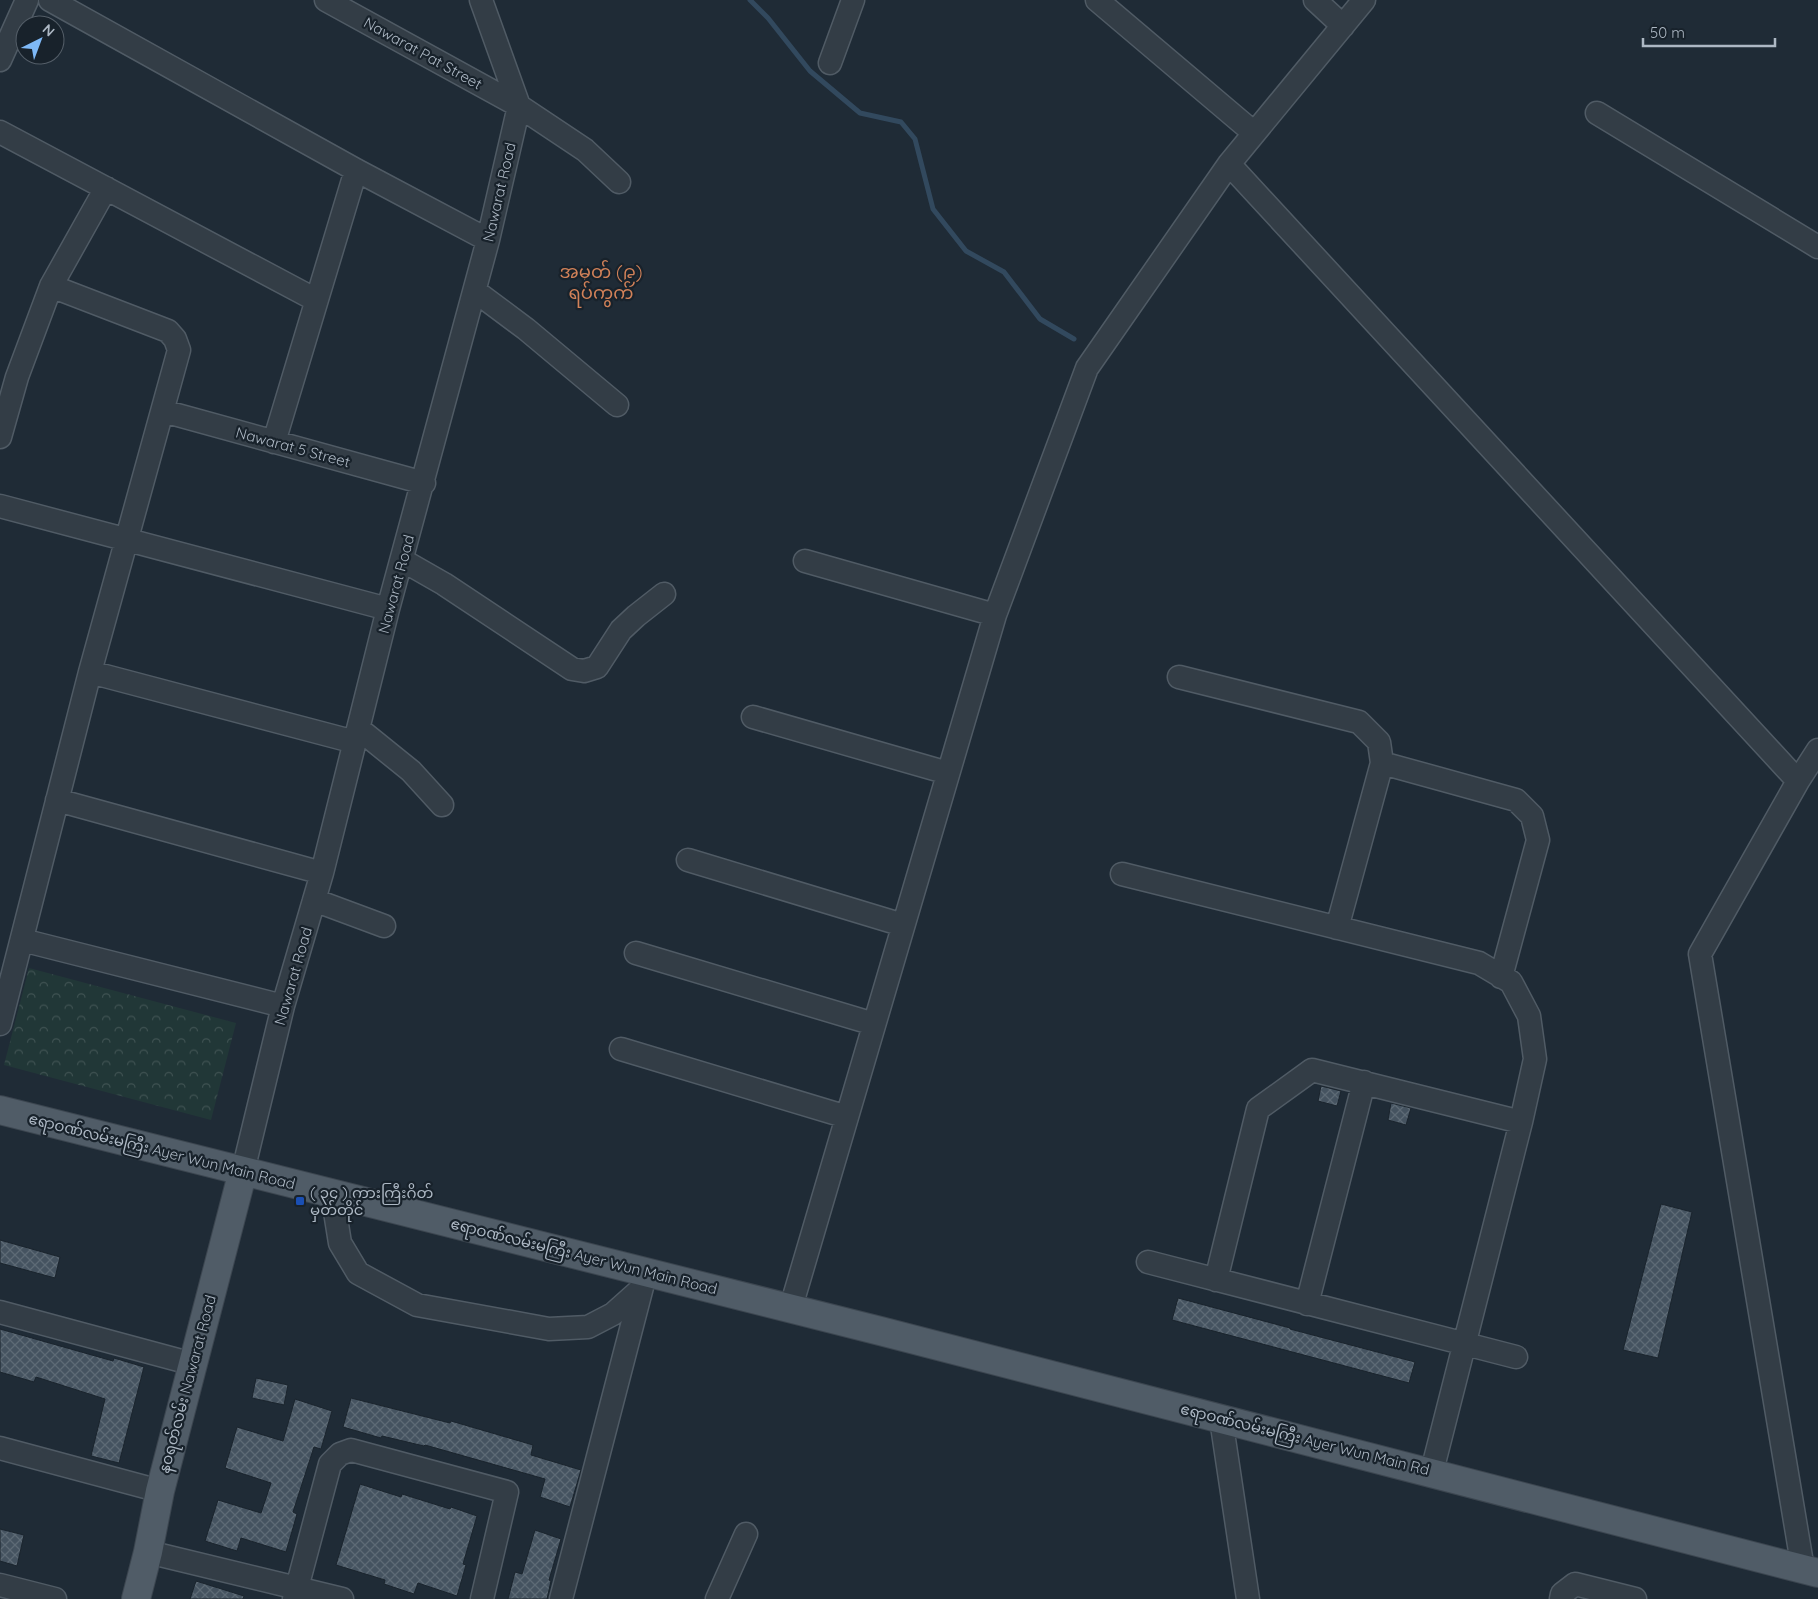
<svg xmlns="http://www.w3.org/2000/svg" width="1818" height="1599" viewBox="0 0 1818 1599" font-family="Quicksand,'Noto Sans Myanmar',sans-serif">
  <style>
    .forest { fill: url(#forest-crowns) }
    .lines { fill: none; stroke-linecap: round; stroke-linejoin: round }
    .stream { stroke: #32495e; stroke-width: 5 }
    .building { fill: url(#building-cross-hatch); stroke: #1a242d }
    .minor-casing { stroke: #505b65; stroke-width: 25 }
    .major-casing { stroke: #3c4650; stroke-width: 30 }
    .minor { stroke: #333d46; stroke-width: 22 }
    .major { stroke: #505c67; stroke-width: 28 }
    .transit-dot { fill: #1a4fb4; stroke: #18222b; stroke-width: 2 }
    .labels { text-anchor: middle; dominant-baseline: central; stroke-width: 4.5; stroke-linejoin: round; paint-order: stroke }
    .street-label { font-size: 15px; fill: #adb8c4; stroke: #18222b }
    .poi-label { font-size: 15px; fill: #adb8c4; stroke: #18222b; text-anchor: start }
    .quarter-label { font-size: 18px; fill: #d28259; stroke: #18222b }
  </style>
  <defs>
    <pattern id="forest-crowns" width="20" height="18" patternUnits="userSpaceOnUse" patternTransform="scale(1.25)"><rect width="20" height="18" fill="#213737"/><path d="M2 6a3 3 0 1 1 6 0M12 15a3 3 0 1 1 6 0" fill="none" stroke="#3f5252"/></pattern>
    <pattern id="building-cross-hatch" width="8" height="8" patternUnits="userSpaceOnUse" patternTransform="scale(1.25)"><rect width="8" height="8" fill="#455360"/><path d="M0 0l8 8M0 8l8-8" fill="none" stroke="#5d6a75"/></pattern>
  </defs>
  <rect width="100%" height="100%" fill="#1f2b36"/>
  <path class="forest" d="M29 968 236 1023 211 1120 4 1065Z"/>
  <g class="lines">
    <path class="stream" d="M750 0 768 18 810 71 860 113 901 122 915 139 933 209 966 251 1004 272 1040 319 1074 339"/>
  </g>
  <path class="building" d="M1321 1086 1341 1091 1337 1106 1318 1101Z
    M1391 1103 1411 1108 1406 1125 1388 1120Z
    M1661 1204 1692 1212 1658 1358 1623 1350Z
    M0 1240 60 1257 55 1278 0 1263Z
    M1178 1298 1290 1328V1329L1415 1362 1409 1383 1172 1320Z
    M0 1329 113 1361 114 1358 144 1367 119 1463 91 1456 105 1399 36 1377 34 1382 0 1372Z
    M256 1378 288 1385 284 1405 252 1398Z
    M351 1398 450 1423 451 1421 533 1445 531 1455 581 1470 570 1507 540 1497 545 1479 425 1445 424 1446 382 1436 381 1438 343 1427Z
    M295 1399 332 1411 321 1449 314 1447 293 1512 297 1514 286 1552 241 1538 237 1551 205 1541 218 1500 261 1513 271 1483 225 1468 237 1427 283 1441Z
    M360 1484 401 1497 402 1494 450 1509 451 1507 477 1516 463 1564 466 1565 457 1596 418 1583 414 1594 384 1584 385 1580 336 1565Z
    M0 1529 24 1535 17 1566 0 1561Z
    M535 1530 561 1539 549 1580 551 1581 547 1599H508L515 1572 522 1574Z
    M196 1581 244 1596 243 1599H190Z"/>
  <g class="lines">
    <defs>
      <path id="minor" d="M50 0 356 170 488 240
        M326 0 519 106 585 150 619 182
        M1097 0 1254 133
        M1315 0 1343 26
        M0 60 27 0
        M830 63 853 0
        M1597 113 1818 247
        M0 132 316 300
        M1229 164 1798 781
        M475 291 526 329 617 405
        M163 411 424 483
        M0 437 17 377 51 286 106 188
        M274 442 356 170
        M0 506 388 609
        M402 560 444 584 572 669 584 671 597 667 621 630 636 616 664 594
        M805 561 995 615
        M90 672 355 742
        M1179 677 1359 722 1379 742 1382 763 1337 928
        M753 717 948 773
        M359 729 411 771 442 805
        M1382 763 1516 800 1532 816 1538 840 1501 977
        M57 800 322 873
        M688 860 903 925
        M1122 874 1479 963 1511 982 1529 1016 1535 1059 1521 1122 1432 1471
        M314 900 384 926
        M22 940 283 1006
        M636 953 874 1024
        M0 1024 90 672 179 350 175 339 168 331 51 286
        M621 1049 847 1117
        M243 1171 283 1006 322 873 388 609 488 240 519 106 481 0
        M332 1193 340 1243 358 1273 417 1305 549 1329 588 1327 613 1314 641 1289
        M1148 1262 1516 1357
        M1216 1280 1258 1109 1312 1070 1521 1122
        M1307 1304 1364 1082
        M791 1307 995 615 1087 368 1229 164 1364 0
        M0 1312 193 1364
        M1221 1419 1248 1599
        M0 1448 160 1491
        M148 1552 342 1599
        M1803 1569 1700 954 1798 781 1818 750
        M0 1585 55 1599
        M294 1599 330 1464 340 1454 351 1450 507 1492 482 1599
        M561 1599 642 1287
        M717 1599 746 1534
        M1561 1599 1562 1594 1575 1584 1635 1599"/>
      <path id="major" d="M0 1110C607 1261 1213 1414 1818 1573
        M136 1599 148 1552 160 1491 243 1171"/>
    </defs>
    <use href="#minor" class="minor-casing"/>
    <use href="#major" class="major-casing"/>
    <use href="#minor" class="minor"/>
    <use href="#major" class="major"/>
  </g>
  <rect class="transit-dot" x="295" y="1196" width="10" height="10" rx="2.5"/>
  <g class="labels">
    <g class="street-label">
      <text transform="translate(423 53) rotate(29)">Nawarat Pat Street</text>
      <text transform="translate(499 192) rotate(-77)">Nawarat Road</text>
      <text transform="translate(293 447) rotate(15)">Nawarat 5 Street</text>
      <text transform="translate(396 584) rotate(-75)">Nawarat Road</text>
      <text transform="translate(293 976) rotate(-74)">Nawarat Road</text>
      <text transform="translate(162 1151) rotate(14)">ဧရာဝဏ်လမ်းမကြီး Ayer Wun Main Road</text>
      <text transform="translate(584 1256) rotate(14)">ဧရာဝဏ်လမ်းမကြီး Ayer Wun Main Road</text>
      <text transform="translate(187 1384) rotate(-75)">နဝရတ်လမ်း Nawarat Road</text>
      <text transform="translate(1305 1439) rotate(14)">ဧရာဝဏ်လမ်းမကြီး Ayer Wun Main Rd</text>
    </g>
    <g class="poi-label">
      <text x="310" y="1192">( ၃၄ ) ကားကြီးဂိတ်<tspan x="310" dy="17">မှတ်တိုင်</tspan></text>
    </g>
    <g class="quarter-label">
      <text x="601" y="271">အမှတ် (၉)<tspan x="601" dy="21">ရပ်ကွက်</tspan></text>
    </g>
  </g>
  <g transform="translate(40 40) rotate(42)"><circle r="24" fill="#18222b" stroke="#545e68"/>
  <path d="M0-4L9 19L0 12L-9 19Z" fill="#7eb9f7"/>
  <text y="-8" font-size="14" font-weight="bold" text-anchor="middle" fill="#adb8c4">N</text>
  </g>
  <path d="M1643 38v8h132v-8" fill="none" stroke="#adb8c4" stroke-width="2.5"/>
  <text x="1650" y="38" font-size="15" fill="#adb8c4" stroke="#18222b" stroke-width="4" paint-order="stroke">50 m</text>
</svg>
